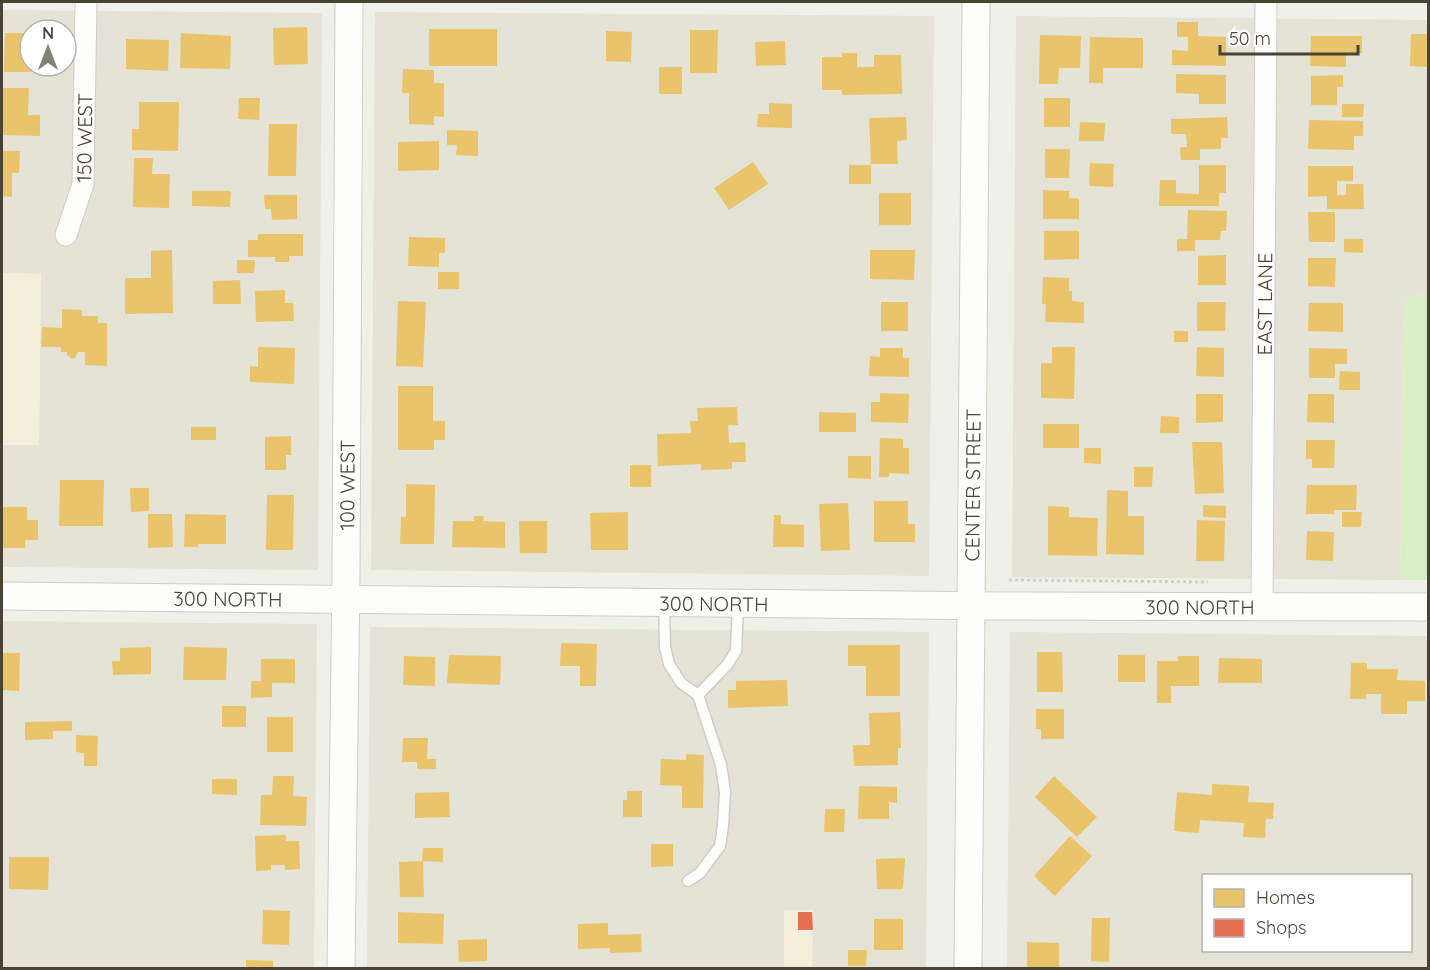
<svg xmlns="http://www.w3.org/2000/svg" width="1430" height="970" viewBox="0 0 1430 970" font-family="Quicksand,sans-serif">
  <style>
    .residential { fill: #e5e3d6; fill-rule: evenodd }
    .commercial { fill: #f4eedb }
    .green { fill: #d8eec7 }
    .homes { fill: #e9c46a }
    .shops { fill: #e76f51 }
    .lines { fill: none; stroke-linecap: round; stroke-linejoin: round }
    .service-casing { stroke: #cecdc7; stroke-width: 13 }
    .minor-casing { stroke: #cecdc7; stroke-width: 23 }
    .tertiary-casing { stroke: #cecdc7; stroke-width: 29 }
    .path { stroke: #d1cfca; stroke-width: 3; stroke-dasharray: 3 3; stroke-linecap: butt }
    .service { stroke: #fdfdfc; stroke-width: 10 }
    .minor { stroke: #fdfdfc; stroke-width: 21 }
    .tertiary { stroke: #fdfdfc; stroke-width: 27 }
    .labels { text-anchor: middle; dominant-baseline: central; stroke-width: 6; stroke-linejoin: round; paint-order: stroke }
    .street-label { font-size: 20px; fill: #484335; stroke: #fff }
  </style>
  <rect width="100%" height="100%" fill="#f0f0ea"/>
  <path class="residential" d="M2 10 322 13 318 570 2 567V445H39L41 274 2 273ZM30 30H66V66H30Z
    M375 12 934 16 929 576 371 570Z
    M1016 16 1428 20V295L1405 296 1400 580 1012 577Z
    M2 621 317 624 314 968H2Z
    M370 627 929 632 926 968H812L813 910H784V968H367Z
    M1010 632 1428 636V968H1007ZM1204 876H1410V950H1204Z"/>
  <path class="commercial" d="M2 273 41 274 39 445H2Z
    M784 910H813L812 968H784Z"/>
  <path class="green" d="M1428 295V580H1400L1405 296Z"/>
  <path class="homes" d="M1177 22H1198V36L1226 37V66L1172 65V50L1188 51V37H1177Z
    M307 27 308 64 274 65 273 28Z
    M429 29H497V66H429Z
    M690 30H718L717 73H690Z
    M606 31 632 32 631 62 606 61Z
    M5 33H30V66H42V72H4Z
    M181 33 231 36 230 69 180 68Z
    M1411 34H1428V67L1410 66Z
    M1040 35 1081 36 1080 68H1059L1058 84H1039Z
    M1311 36H1362V53H1346V67L1310 66Z
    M1090 37 1143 38V68H1103V83H1089Z
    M126 39 169 40 168 71 126 69Z
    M785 41 786 65 756 66 755 42Z
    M842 53H857V67H874V55H901L902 94 842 95V90H822V57H842Z
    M659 67H682V94H659Z
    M403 69 434 70V83H444V117L434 116V125L409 124V93H402Z
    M1176 74 1226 75V104H1199V94L1176 93Z
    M1343 75V87H1337V105H1311V76Z
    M2 88H29L28 115H40V136L2 135Z
    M239 98H260L259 120 238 119Z
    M1044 98H1070V127H1044Z
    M139 102H179L178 151 132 150V129H139Z
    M769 103 792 104V128L757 127 758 114H769Z
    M1342 104H1364L1363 117H1342Z
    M906 117 907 140 897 141 898 164H871L869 118Z
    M1227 117 1228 138H1221V149H1200V160H1181L1180 147H1187L1186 134H1171V119Z
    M1309 120 1363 121V136H1354V150L1308 149Z
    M1080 122 1105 123 1104 141H1079Z
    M269 124H297L296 176H268Z
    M447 130 478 131V156L456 155 457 145H447Z
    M439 141V170L398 171V142Z
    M1045 149H1070L1069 178H1045Z
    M2 151H20L19 173H12V197L2 196Z
    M134 158H153L152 174H170L169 208 133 207Z
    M753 162 768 184 729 210 714 188Z
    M1090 163 1114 164 1113 187 1089 186Z
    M849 165H871V184H849Z
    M1199 165H1226V193H1219V206H1159L1160 180H1176V193L1199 194Z
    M1308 166H1353V181H1337V195H1346V184H1363L1364 209H1327V196L1308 197Z
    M1043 190 1069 191V198L1079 199V219H1043Z
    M192 191H231L230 207 192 206Z
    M879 193H911V225H879Z
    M264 195H297V219L272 220 271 209H265Z
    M1188 210 1227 211 1226 231H1221L1220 240H1195V251H1177V239H1187Z
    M1308 212H1335V242H1309Z
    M1044 231H1079V259L1044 260Z
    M258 234H303V256H289V262H275V257H248V240H258Z
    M409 237 445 238V253H439V267L408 266Z
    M1344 239H1363V253L1344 252Z
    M172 250 173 313 125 314V278H151V251Z
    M870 250H915L914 280 870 279Z
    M1226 255V285H1198V256Z
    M1308 258H1336L1335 287 1308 286Z
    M237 260H255L254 273H237Z
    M438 272H459V289H438Z
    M1043 277 1069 278V291H1072V301L1084 302V323L1045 322 1046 304H1042Z
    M240 280 241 304H213V281Z
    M285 290V303H293L294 321 256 322 255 291Z
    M398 301 426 302 423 367 396 366Z
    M881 302H908V331H881Z
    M1197 302H1226L1225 331H1197Z
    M1309 303H1343V332L1308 331Z
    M62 309 82 310V316H98V323H107V366L85 365V352H78L75 358 72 359 67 355V352H61V347H41L42 327 62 328Z
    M1174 331H1188V342H1174Z
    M258 347 295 348 294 384 250 382V366L258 367Z
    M1052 347H1075L1074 399 1041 398V363H1052Z
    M1197 347 1224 348V377L1196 376Z
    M880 348H903V358H909V377L869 376 870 356 880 357Z
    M1309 348 1347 349V364H1335V378H1309Z
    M1340 371 1360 372V390H1339Z
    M398 386H433V421H445V440H434V450H398Z
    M880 393 909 394 908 423 871 422V402H880Z
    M1196 394H1223V422L1196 423Z
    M1308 394H1334V423L1307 422Z
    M737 407 738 425H728L729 443 745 442 746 462H732V469L701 470V464L658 466 657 434 691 433 690 421H698L697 408Z
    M819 412 856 413V432H819Z
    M1161 416 1179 417V433H1160Z
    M1043 424H1079V448H1043Z
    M191 427H216V440H191Z
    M291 436V455H286V470H265V437Z
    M880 438 903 439V448H909V474L889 473V477H879Z
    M1306 440H1335L1334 468H1312V459H1306Z
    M1192 442H1222L1224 493 1195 494Z
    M1084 448H1101V464L1084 463Z
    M848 456H871V479L848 478Z
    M630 465H651V487H630Z
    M1134 467H1153L1152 487H1134Z
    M60 480H104L103 526H59Z
    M406 484 435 485 434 544H400L401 517H406Z
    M1307 485H1357L1356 510H1334V514H1306Z
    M130 488H149V511L131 512Z
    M1107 490 1128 491V516H1144V555L1106 554Z
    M267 495H294L293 550H266Z
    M874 501H908V524H915V542H874Z
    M848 503 850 550 821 551 819 504Z
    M1203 505 1226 506V518L1203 517Z
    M1048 506 1069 507V517L1098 518 1097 556 1048 555Z
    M2 507H27V520H38V540H25V548H2Z
    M628 512V550H591L590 513Z
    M1342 512H1362L1361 527H1342Z
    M148 514H172L173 547 148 548Z
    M185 514 226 515V544H198V547H184Z
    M774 515H781V524L804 525V547H773Z
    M474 516H484L483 521 505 522V548L452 547 453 521H474Z
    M1197 520 1225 521 1224 561H1196Z
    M519 521H547V553H520Z
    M1307 531 1334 532 1333 561 1306 560Z
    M561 643 597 644 596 686H580V666H560Z
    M848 645H900V696H866V666H848Z
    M151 647V674L113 675 112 661H120V648Z
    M184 647 227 648 226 680H183Z
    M1037 652H1062L1063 692H1037Z
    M2 653H20L19 691 2 690Z
    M449 655 501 656 500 685 447 683Z
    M1118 655H1145V682H1118Z
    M404 656 435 657V686L403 685Z
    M1178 656H1199V686H1171V703H1157V661H1178Z
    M1219 658 1262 659V683H1218Z
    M261 659H295V683H272V697L251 698V681H261Z
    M1351 663H1367V669H1398L1397 680 1425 681V701H1407V714H1381V694H1366V699H1350Z
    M787 680 788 706 728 708V690H736V681Z
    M222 706H246V727H222Z
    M1036 709H1064V739H1041V729H1036Z
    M900 712 901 748H898V765L854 766 853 745H870L869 713Z
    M267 717H293V752H267Z
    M72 721V731H53V739L25 740V722Z
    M76 735 98 736 97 766H84V753L76 752Z
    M403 738H428L427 759H436V769H417V762H402Z
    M686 754 704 755 703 808H682V786L660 785 661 759 686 760Z
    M273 776H294L293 796 307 797 306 826 260 825 261 795H272Z
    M1054 776 1097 817 1077 837 1035 797Z
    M212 779H237V795L212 794Z
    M1212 784 1249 786 1248 802 1274 803 1273 819H1266L1265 838 1243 837 1244 823 1200 820 1199 833 1174 831 1177 792 1212 795Z
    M859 786 897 787V803L889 802V819H858Z
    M627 791H642V817H623V800H627Z
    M449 792 450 817 415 818V793Z
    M825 809H845L844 832H824Z
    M286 835V841H299L300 869 285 870V865H271V870L256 871 255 836Z
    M1070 836 1092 856 1055 896 1034 876Z
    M651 844H673V866L651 867Z
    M423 848H443V862L422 861Z
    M9 857H49L48 890 9 889Z
    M905 858 903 889H877L876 859Z
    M423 861 424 897H400L399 862Z
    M263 910 290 911 289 945 262 944Z
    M398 912 444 914 443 944 398 943Z
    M1092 918H1110L1109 962 1091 961Z
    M874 919H903V950H874Z
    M608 923V935L641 934 642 952 610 953V948L578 949V924Z
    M487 939V961L459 962 458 940Z
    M1027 942 1059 943V968H1027Z
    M848 950H867L866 966H848Z
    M246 960 273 961V968H246Z"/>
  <path class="shops" d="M798 912H812L813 930H798Z"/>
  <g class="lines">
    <defs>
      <path id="service" d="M664 603 665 647 669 664 681 683 698 695 721 765 725 792 723 826 720 846 700 873 688 881
        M698 695 727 665 736 651 738 605"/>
      <g id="minor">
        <path id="s1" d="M66 235 83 184 86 2"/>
        <path id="s2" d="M1262 607 1266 2"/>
      </g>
      <g id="tertiary">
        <path id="s3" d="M2 596 1002 606 1428 607"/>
        <path id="s4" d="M341 968 346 576 349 2"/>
        <path id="s5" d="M968 968 976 2"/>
      </g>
    </defs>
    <use href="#service" class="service-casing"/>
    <use href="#minor" class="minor-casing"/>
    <use href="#tertiary" class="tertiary-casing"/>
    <path class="path" d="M1009 580 1208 582"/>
    <use href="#service" class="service"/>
    <use href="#minor" class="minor"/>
    <use href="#tertiary" class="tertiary"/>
  </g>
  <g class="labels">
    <g class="street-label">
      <text stroke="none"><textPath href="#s1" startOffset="100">150 WEST</textPath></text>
      <text stroke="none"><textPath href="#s2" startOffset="303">EAST LANE</textPath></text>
      <text stroke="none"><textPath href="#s4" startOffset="483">100 WEST</textPath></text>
      <text stroke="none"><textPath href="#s5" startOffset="483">CENTER STREET</textPath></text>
      <text stroke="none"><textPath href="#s3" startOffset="226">300 NORTH</textPath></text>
      <text stroke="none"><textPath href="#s3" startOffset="712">300 NORTH</textPath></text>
      <text stroke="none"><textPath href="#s3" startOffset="1198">300 NORTH</textPath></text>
    </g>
  </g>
  <rect width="1430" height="970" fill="none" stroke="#484335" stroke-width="6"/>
  <rect x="1202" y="874" width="210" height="78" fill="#ffffff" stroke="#b6b4ae" stroke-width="1.5"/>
  <rect x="1214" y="889" width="30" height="18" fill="#e9c46a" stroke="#b6b4ae" stroke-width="1.5"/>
  <text x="1256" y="904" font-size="18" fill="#484335">Homes</text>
  <rect x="1214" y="919" width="30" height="18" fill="#e76f51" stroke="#b6b4ae" stroke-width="1.5"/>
  <text x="1256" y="934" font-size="18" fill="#484335">Shops</text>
  <g transform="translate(48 48)"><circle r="28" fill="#ffffff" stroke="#b6b4ae" stroke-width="1.5"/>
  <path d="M0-4.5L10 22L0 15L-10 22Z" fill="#838074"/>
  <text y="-9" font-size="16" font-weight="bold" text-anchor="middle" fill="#484335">N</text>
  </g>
  <path d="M1220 45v9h138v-9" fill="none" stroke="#484335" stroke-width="3"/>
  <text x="1229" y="45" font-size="18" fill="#484335" stroke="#ffffff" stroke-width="4.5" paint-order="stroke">50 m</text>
</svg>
